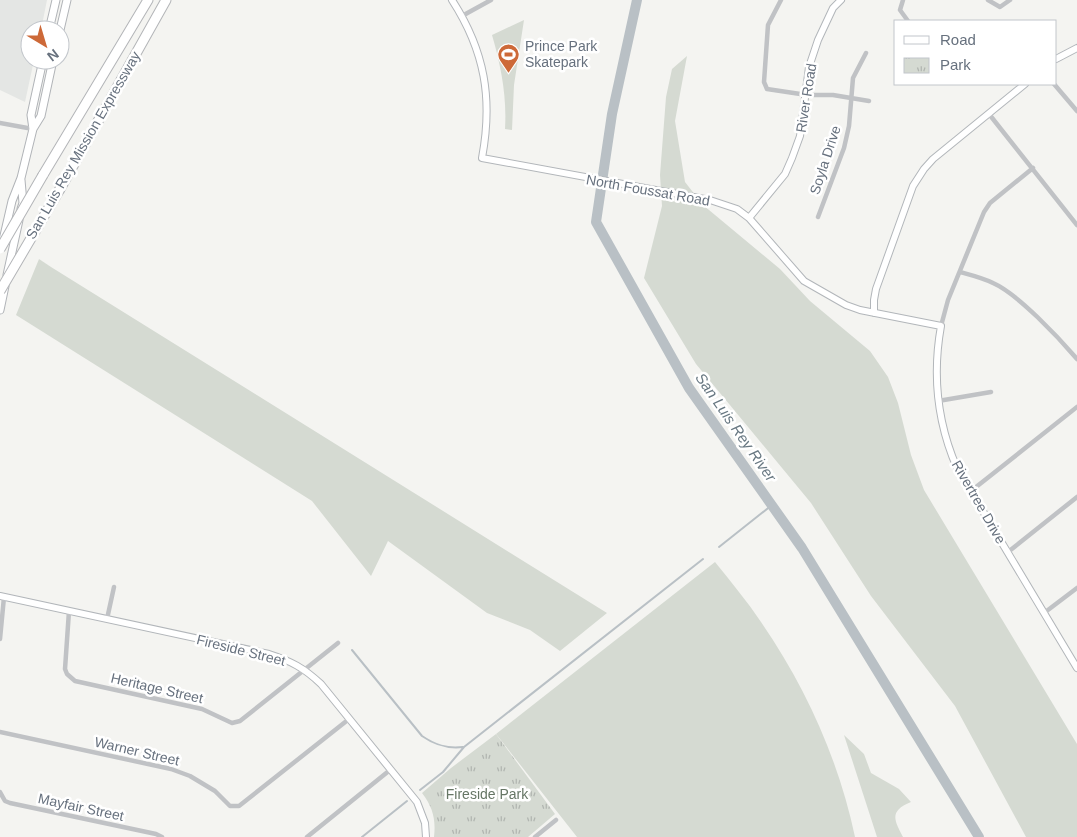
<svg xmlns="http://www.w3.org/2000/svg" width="1077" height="837" viewBox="0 0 1077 837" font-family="Arial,sans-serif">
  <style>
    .built { fill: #e4e6e4 }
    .grass { fill: #d5dad2 }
    .park { fill: url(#park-tufts) }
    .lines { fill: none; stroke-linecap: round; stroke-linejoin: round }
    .stream { stroke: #b9c0c5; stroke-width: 2 }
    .river { stroke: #b9c0c5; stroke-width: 10 }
    .secondary-casing { stroke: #b2b6ba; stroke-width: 8 }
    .primary-casing { stroke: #b1b4b8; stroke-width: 9 }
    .highway-casing { stroke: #b3b5b8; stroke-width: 11 }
    .street { stroke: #c0c2c5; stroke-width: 4.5 }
    .secondary { stroke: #fff; stroke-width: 6 }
    .primary { stroke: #fff; stroke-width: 7 }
    .highway { stroke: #fff; stroke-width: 9 }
    .highway-bridge-casing { stroke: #b3b5b8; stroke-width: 11; stroke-linecap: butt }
    .highway-bridge { stroke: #fff; stroke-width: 9 }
    .labels { text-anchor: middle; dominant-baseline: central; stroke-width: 5; stroke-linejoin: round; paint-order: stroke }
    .poi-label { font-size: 14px; fill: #67717e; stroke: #fff; text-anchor: start }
    .street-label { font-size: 14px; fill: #67717e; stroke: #fff }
    .park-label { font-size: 14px; fill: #667665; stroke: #fff }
    .water-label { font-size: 15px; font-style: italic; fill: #687882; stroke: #fff }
  </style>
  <defs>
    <pattern id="park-tufts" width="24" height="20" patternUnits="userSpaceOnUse" patternTransform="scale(1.25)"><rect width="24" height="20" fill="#d5dad2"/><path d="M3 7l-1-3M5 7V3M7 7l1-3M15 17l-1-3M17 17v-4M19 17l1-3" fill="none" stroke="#b1b5b0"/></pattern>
  </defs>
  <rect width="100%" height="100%" fill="#f4f4f1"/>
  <path class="built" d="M0 0H47L41 30H30V60H34L25 102 0 90Z"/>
  <path class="grass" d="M524 20 514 85 512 130 505 129C507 96 501 66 492 35Z
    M687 56 675 121 685 182 703 205 780 269 810 301 870 351 888 377 898 403 911 455 924 490 1077 744V837H1026L955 706 871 596 811 503 696 364 644 278 662 206 660 175 666 97 672 69Z
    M39 259 51 267 607 613 560 651 530 630 487 613 388 541 371 576 312 501 16 315Z
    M715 562C731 582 747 601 761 622 806 687 839 761 855 837H577L496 734Z
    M844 735 864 754 871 773 899 789 911 802C889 811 894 820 903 837H877Z"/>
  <path class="park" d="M496 734 555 814 528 837H434C436 820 433 807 422 793L451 768Z"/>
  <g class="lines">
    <path class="stream" d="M719 547 772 505
      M352 650 422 736C435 745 447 749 463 747
      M420 790 443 772 464 747 703 559
      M362 837 407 801"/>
    <path class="river" d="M637 0 612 114 596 222 689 388 802 548 979 837"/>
    <defs>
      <path id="secondary" d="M452 0C485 51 493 99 482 158L710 200 737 209 749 218 804 281 846 305 860 310 941 326C932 376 937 422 957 468L1077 668
        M1056 59 1077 48
        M749 218 785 174 792 158 800 136 809 67 818 40 833 8 841 0
        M874 313V300L876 289 913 186 924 169 933 159 1025 84
        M0 596 269 654C291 661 304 668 321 684L417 802 425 823 426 837"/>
      <path id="primary" d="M49 30 56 0
        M60 30 67 0
        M33 129 31 115 43 60
        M21 180 23 203 21 209
        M3 240 12 201 21 178 33 129 41 116 53 60
        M7 275 19 220
        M0 310 5 286"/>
      <path id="highway" d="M43 175 148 0
        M60 189 166 0"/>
    </defs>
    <use href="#secondary" class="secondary-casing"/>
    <use href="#primary" class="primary-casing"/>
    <use href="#highway" class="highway-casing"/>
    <path class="street" d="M781 0 768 25 764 82 767 89 807 95H833L869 101
      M903 0 900 10 908 21
      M988 0 1000 7 1010 0
      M462 16 491 0
      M1054 84 1077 111
      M989 114 1077 225
      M0 123 33 129
      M818 217 844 148 849 126 853 78 866 53
      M960 272C971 275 983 278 993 283 1018 294 1059 338 1077 359
      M941 326 948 300 984 212 990 203 1033 168
      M938 401 991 392
      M971 491 1077 407
      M1008 552 1077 497
      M69 611 65 669 67 674 75 681 202 709 232 723 240 721 338 643
      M1044 613 1077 588
      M107 619 114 587
      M0 639 4 597
      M0 732 171 769 190 776 215 791 230 806H239L349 719
      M0 792 5 801 10 803 156 834 162 837
      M307 837 390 770
      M535 837 556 820"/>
    <use href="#secondary" class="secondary"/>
    <use href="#primary" class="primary"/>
    <use href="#highway" class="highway"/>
    <defs>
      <path id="highway-bridge" d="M0 249 43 175
        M0 291 60 189"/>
    </defs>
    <use href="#highway-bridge" class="highway-bridge-casing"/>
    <use href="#highway-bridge" class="highway-bridge"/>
  </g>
  <defs>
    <symbol id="stadium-pin" viewBox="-11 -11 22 30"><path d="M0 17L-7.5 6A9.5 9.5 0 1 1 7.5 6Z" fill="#cd6938" stroke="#fff"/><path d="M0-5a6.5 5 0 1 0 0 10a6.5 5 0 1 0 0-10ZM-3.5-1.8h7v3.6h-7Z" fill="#fff"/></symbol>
  </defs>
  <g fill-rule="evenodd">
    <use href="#stadium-pin" x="496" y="42" width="25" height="34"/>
  </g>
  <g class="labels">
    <g class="poi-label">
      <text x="525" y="46">Prince Park<tspan x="525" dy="16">Skatepark</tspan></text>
    </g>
    <g class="street-label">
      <text transform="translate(806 98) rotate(-81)">River Road</text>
      <text transform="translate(83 145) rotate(-60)">San Luis Rey Mission Expressway</text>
      <text transform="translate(825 160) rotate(-72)">Soyla Drive</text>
      <text transform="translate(648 190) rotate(10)">North Foussat Road</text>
      <text transform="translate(979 502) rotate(60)">Rivertree Drive</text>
      <text transform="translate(241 650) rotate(14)">Fireside Street</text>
      <text transform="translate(157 688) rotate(13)">Heritage Street</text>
      <text transform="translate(137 751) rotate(13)">Warner Street</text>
      <text transform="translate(81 807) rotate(12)">Mayfair Street</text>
    </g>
    <g class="park-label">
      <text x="487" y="794">Fireside Park</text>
    </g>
    <g class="water-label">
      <text transform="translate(736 427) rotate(55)">San Luis Rey River</text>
    </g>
  </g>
  <rect x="894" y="20" width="162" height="65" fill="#ffffff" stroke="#c2c6cb"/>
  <rect x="904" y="36" width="25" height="8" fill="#ffffff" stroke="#c2c6cb"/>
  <text x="940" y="45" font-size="15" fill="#67717e">Road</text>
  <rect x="904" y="58" width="25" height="15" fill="url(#park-tufts)" stroke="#c2c6cb"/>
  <text x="940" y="70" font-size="15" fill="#67717e">Park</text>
  <g transform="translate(45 45) rotate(142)"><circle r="24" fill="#ffffff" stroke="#c2c6cb"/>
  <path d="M0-4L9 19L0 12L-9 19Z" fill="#cd6938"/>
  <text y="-8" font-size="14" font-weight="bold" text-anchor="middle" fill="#67717e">N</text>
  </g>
</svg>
